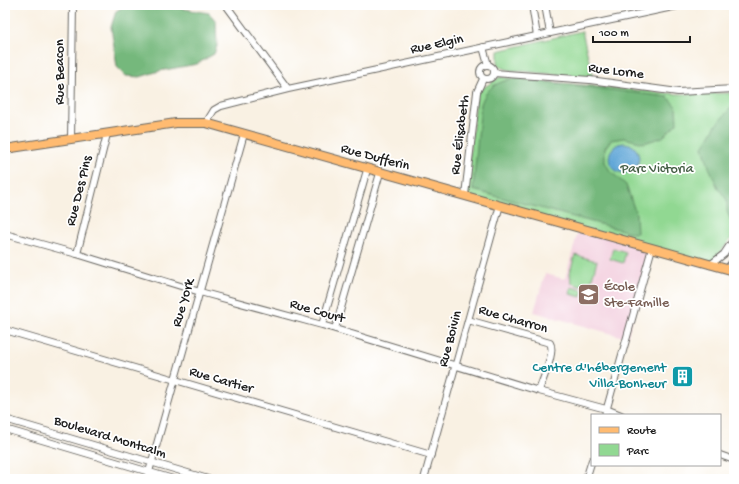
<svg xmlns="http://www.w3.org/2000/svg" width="739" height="484" viewBox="0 0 739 484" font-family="'Gochi Hand',sans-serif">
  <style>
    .built { fill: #f3cfde }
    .green { fill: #91d892; stroke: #567a57 }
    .forest { fill: #74b87c; stroke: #486a4c }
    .water { fill: #62a7d8; stroke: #3f627a }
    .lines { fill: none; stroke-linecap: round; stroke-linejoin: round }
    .minor-casing { stroke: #696762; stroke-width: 8 }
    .major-casing { stroke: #696762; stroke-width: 10 }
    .minor { stroke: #fff; stroke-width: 6 }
    .major { stroke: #ffbb71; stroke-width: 8 }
    .labels { text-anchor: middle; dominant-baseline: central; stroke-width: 3.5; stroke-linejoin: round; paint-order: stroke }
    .street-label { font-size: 14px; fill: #1c1c1c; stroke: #fff }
    .park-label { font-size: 14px; fill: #455e45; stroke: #fff }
    .education-label { font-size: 14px; fill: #785e54; stroke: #fff; text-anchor: start }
    .culture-label { font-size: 14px; fill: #0d838f; stroke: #fff; text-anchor: end }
  </style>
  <rect width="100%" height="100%" fill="#fff"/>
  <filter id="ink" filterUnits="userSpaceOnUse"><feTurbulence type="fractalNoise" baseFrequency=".025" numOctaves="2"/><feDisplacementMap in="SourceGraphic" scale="8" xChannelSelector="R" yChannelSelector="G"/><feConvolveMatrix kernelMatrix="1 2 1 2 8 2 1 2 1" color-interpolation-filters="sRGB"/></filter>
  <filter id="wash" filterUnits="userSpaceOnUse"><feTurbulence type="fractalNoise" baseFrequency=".012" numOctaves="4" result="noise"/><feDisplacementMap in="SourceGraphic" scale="16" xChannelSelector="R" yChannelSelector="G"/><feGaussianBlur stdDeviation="0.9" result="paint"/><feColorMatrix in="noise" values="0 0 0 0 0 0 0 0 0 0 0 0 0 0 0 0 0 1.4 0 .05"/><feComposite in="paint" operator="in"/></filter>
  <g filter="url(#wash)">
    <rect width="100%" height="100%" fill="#f9f1e3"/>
    <path class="built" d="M579 228 652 248 627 338 534 312 545 274 565 279Z"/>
    <path class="green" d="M582 31 593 78 509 70 498 66V51Z
      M500 77 678 94 734 93V235L711 264 465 195 477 92Z
      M613 248 626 252 623 263 610 259Z
      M575 255 597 261 589 289 571 283 570 272Z
      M571 287 583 290 581 297 570 294Z"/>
    <path class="forest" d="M126 5H146L179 8 209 13 216 21 217 46 214 54 197 64 159 71 140 77 126 76 117 67 111 27 116 11Z
      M515 78 668 97 676 107 677 123 663 137 644 143 624 138 611 140 605 148V162L610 171 626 185 636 214 637 233H633L473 190 481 104C488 85 497 83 515 78Z
      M734 104V224L732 223 727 212V200L718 188 709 167 703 147 716 125Z"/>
    <path class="water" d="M609 158a15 15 0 1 1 30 0a15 15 0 1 1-30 0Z"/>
  </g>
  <g filter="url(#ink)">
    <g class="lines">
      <defs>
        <path id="minor" d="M226 5 288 89
          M532 5 537 36
          M545 5 550 33
          M483 47 488 65
          M480 72a7 7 0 1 1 14 0a7 7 0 1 1-14 0Z
          M494 73 590 80 678 92 734 89
          M206 123 214 110 221 106 288 89 682 5
          M71 139 73 5
          M465 195 477 92 483 79
          M5 234 77 254 200 292 322 325 539 391 606 409 621 415
          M77 254 107 134
          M710 265 724 254 734 239
          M727 269 734 260
          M468 320 550 343C556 352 542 380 539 391
          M322 325 367 170
          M335 329 380 173
          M5 330 431 455
          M605 415 652 248
          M5 419 208 479
          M5 429 173 479
          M720 455 734 460
          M147 479 244 134
          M424 479 500 205
          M586 479 592 460"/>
        <path id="major" d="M5 149 176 123H206C382 174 558 221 734 271"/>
      </defs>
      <use href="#minor" class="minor-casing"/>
      <use href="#major" class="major-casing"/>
      <use href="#minor" class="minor"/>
      <use href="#major" class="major"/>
    </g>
  </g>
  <defs>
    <symbol id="school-square" viewBox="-11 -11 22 22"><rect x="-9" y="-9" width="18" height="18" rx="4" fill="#8d6e63" stroke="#fff"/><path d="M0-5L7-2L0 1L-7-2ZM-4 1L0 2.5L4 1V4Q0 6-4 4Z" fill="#fff"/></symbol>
    <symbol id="building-square" viewBox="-11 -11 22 22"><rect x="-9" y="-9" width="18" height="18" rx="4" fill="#0f9aa8" stroke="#fff"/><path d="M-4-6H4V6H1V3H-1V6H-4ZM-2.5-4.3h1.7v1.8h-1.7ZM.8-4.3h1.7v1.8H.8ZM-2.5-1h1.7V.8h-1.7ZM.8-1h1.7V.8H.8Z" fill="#fff"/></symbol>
  </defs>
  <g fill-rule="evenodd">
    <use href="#school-square" x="576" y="282" width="25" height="25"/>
    <use href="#building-square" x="670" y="364" width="25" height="25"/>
  </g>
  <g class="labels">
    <g class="street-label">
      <text transform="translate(437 45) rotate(-12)">Rue Elgin</text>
      <text transform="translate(60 72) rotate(-90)">Rue Beacon</text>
      <text transform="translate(616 72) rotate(7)">Rue Lorne</text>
      <text transform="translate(461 135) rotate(-83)">Rue Élisabeth</text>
      <text transform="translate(375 158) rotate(15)">Rue Dufferin</text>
      <text transform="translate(80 191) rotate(-76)">Rue Des Pins</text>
      <text transform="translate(184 303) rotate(-74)">Rue York</text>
      <text transform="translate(317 312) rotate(16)">Rue Court</text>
      <text transform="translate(513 320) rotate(16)">Rue Charron</text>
      <text transform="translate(451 339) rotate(-75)">Rue Boivin</text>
      <text transform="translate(221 381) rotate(16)">Rue Cartier</text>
      <text transform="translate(110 438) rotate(17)">Boulevard Montcalm</text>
    </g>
    <g class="park-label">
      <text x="657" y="169">Parc Victoria</text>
    </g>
    <g class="education-label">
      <text x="604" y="287">École<tspan x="604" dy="16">Ste-Famille</tspan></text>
    </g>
    <g class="culture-label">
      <text x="666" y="368">Centre d'hébergement<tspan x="666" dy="16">Villa-Bonheur</tspan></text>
    </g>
  </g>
  <rect width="739" height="484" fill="none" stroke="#fff" stroke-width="20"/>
  <rect x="591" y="414" width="130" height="52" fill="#ffffff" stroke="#a4a4a4"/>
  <rect x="599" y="427" width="20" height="6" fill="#ffbb71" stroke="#a4a4a4"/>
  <text x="627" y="434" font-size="12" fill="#1c1c1c">Route</text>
  <rect x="599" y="444" width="20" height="12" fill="#91d892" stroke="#a4a4a4"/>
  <text x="627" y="454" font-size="12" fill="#1c1c1c">Parc</text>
  <path d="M593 36v6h97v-6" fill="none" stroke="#1c1c1c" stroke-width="2"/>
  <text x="599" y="36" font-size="12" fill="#1c1c1c" stroke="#ffffff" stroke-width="3" paint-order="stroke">100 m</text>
</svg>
